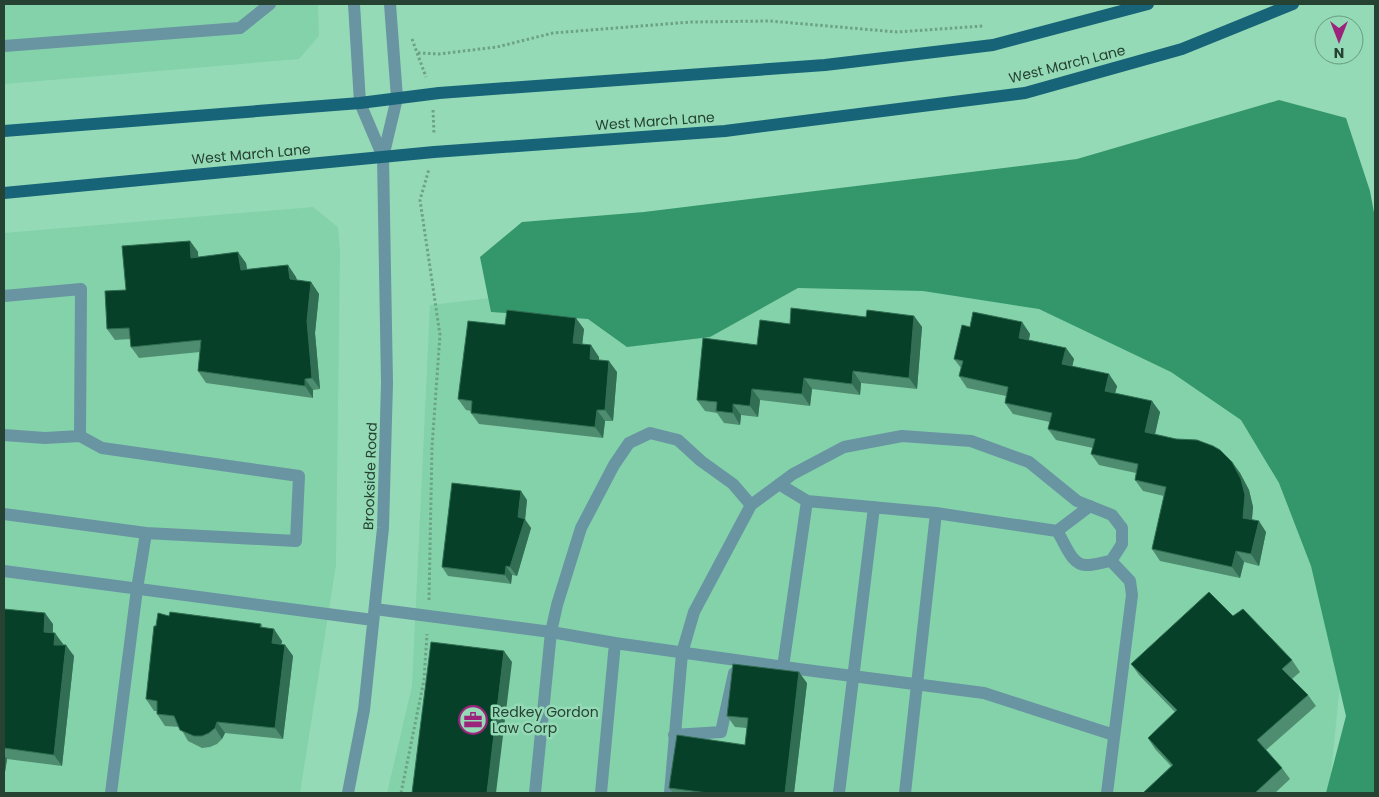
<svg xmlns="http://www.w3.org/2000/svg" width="1379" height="797" viewBox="0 0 1379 797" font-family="Poppins,sans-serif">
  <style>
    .built { fill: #84d2aa }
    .water { fill: #33976b }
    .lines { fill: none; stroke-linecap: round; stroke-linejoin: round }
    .path { stroke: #6ca387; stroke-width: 3; stroke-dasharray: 2.5 2.5; stroke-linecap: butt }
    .minor { stroke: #6994a2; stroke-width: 12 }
    .major { stroke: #176479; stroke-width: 12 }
    .wall { fill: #4e8d70 }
    .shaded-wall { fill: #316e53 }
    .building { fill: #064029; stroke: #316e53 }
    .labels { text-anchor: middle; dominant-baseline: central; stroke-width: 5; stroke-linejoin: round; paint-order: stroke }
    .street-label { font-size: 14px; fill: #254233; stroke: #95dab6 }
    .poi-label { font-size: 14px; fill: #254233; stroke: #95dab6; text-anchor: start }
  </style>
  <rect width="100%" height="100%" fill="#95dab6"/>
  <path class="built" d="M4 4H318L319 36 299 59 4 84Z
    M313 207 338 227 340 252 336 565 300 793H4V233Z
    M963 248 1256 416 1349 596 1329 793H387L412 686 430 305 570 289 806 268Z"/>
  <path class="water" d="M1279 100 1346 118 1370 191 1375 218V793H1326L1346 716 1311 566 1279 483 1241 420 1171 372 1039 309 923 291 798 288 710 337 627 347 588 319 491 312 480 257 522 222 644 212 1077 159Z"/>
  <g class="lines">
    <path class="path" d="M412 39 426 77
      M418 53 439 54 497 47 553 33 691 22 770 21 897 32 983 26
      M433 110 434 134
      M429 600 432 447 440 335 420 200 429 169
      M401 793 424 680 427 634"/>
    <path class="minor" d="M354 4 360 103 383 157
      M4 46 240 28 270 4
      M4 296 81 289 80 436 102 448 299 476 296 541 146 533 137 589 111 793
      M4 435 45 438 80 436
      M779 484 807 501
      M4 514 146 533
      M1057 531 1090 506
      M4 571 373 620
      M375 609 551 632 557 605 581 528 614 465 629 443 650 433 678 440 701 461 733 484 751 505 793 474 844 447 902 436 971 441 1029 462 1077 501 1112 515 1122 528V544L1111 561 1130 581 1132 595 1107 793
      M615 643 806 670 984 693 1114 735
      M783 667 807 501 936 513 1057 531C1065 542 1071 566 1087 565 1095 565 1103 562 1111 561
      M674 735 721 732 734 673
      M348 793 364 710 383 528 387 383 383 157 397 98 390 4
      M535 793 551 632 615 643 601 793
      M670 793 682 653 694 612 751 505
      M839 793 874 507
      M905 793 936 513"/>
    <path class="major" d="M4 131 360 103 439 93 825 65 993 45 1148 4
      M4 193 434 152 725 131 1025 93 1182 49 1293 4"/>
  </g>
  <path class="wall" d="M190 241 198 252V257L246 263 247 269 296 277 297 280 311 282 319 294 315 333 320 389 313 390V398L206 383 198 371 200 352 139 358 131 347 130 339 115 340 107 329 126 290Z
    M914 316 922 327 917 389 861 383 860 395 812 389 810 406 760 400 758 417 741 415 740 425 724 423 717 413 705 411 697 400 757 345 790 324 866 317Z
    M1022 322 1030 334 1029 340 1066 348 1074 359 1072 366 1117 386 1115 393 1160 412 1155 434 1232 462 1240 473 1249 490 1253 507 1252 520 1266 532 1259 566 1244 562 1240 578 1160 561 1152 549 1164 496 1143 491 1135 480 1136 473 1099 465 1091 454 1093 448 1056 440 1048 429 1050 422 1013 414 1005 403 1006 396 967 388 959 376 961 368 954 359 970 327Z
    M505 325 584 329 582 344 599 357V360L617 372 613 421H605L603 438 479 424 471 413V411L466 410 458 399Z
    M527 500 525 519 531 528 517 576 512 575 511 584 448 576 442 567Z
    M4 609 53 624V633L74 656 62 766 7 759 5 772 4 771Z
    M169 616 261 624 263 628 282 641 281 644 285 645 293 656 283 739 225 733 222 739 217 744 210 747 202 748 188 741 180 727 165 726 157 714V711H154L146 699 156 626Z
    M1233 616 1292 660 1300 672 1292 679 1308 695 1316 706 1266 750 1282 768 1290 779 1275 793H1143L1171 766 1155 749 1148 738 1175 712 1139 675 1131 664Z
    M807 683 794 793H673L669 788 745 745 747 728 735 727 727 716Z"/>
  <path class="shaded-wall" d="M190 241 198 252 199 269 191 258Z
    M238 252 246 263 249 281 241 270Z
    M288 265 296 277 298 290 290 279Z
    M311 282 319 294 315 333 320 389 312 378 307 321Z
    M914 316 922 327 917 389 909 378Z
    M576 318 584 329 581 355 573 343Z
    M1022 322 1030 334 1027 349 1019 338Z
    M591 345 599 357 598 370 590 359Z
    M1066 348 1074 359 1070 376 1062 364Z
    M609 361 617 372 613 421 605 410Z
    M853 371 861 383 860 395 852 384Z
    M1109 374 1117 386 1113 402 1105 391Z
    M804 378 812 389 810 406 802 394Z
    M305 379 313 390V398L305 386Z
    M752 389 760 400 758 417 750 406Z
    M1152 401 1160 412 1153 443 1145 432Z
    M733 404 741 415 740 425 733 413Z
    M597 410 605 421 603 438 595 427Z
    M1232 462 1240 473 1249 490 1253 507 1251 529 1243 518Z
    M521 491 527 500 525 520 531 528 517 576 510 567 518 517Z
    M1259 521 1266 532 1259 566 1251 554Z
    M1236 551 1244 562 1240 578 1232 567Z
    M506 566 512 575 511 584 505 575Z
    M45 613 53 624 52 643 44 632Z
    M274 629 282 641 280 654 272 643Z
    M55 633 63 644 62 656 54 645Z
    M66 645 74 656 62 766 54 755Z
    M285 645 293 656 283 739 275 728Z
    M504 651 512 662 496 793H487Z
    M799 672 807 683 794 793H785Z
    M217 722 225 733 222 739 215 728Z
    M4 755 7 759 5 772 4 769Z"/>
  <path class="building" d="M190 241 191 258 238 252 241 270 288 265 290 279 311 282 307 321 312 378 305 379V386L198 371 201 340 131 347 129 328 107 329 105 291 126 290 122 246Z
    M791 308 866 317 867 310 914 316 909 378 853 371 852 384 804 378 802 394 752 389 750 406 733 404V413L716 411 717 402 697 400 703 338 757 345 760 320 790 324Z
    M507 310 576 318 573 343 591 345 590 359 609 361 605 410H597L595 427 471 413 472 401 458 399 468 321 505 325Z
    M973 312 1022 322 1019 338 1066 348 1062 364 1109 374 1105 391 1152 401 1145 432 1176 439 1197 440 1213 446 1220 450 1232 462 1241 479 1245 495 1243 518 1259 521 1251 554 1236 551 1232 567 1152 549 1166 487 1135 480 1138 464 1091 454 1095 439 1048 429 1052 413 1005 403 1008 387 959 376 963 361 954 359 962 325 970 327Z
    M452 483 521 491 518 517 525 519 510 567 506 566 505 575 442 567Z
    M1209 592 1233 616 1243 609 1292 660 1282 669 1308 695 1257 740 1282 768 1256 792 1258 793H1143L1173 765 1148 738 1177 710 1131 664Z
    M4 609 45 613 44 632 55 633 54 645H66L54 755 4 748Z
    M170 612 261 624 260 627 274 629 272 643 285 645 275 728 217 722 215 728 209 733 202 736H194L180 730 174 716 157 714V701L146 699 154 626H156L158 613 169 616Z
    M431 642 504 651 487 793H412Z
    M733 664 799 672 785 793H708L669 788 677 735 745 745 748 718 727 716Z"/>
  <defs>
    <symbol id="office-ring" viewBox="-11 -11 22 22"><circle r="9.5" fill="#95dab6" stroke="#9b237c" stroke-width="1.5"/><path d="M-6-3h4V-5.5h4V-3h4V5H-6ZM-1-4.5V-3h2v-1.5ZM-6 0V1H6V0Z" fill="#9b237c"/></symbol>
  </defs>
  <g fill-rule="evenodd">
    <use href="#office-ring" x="457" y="704" width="32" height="32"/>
  </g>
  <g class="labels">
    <g class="street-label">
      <text transform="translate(1067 64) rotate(-14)">West March Lane</text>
      <text transform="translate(655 121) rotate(-4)">West March Lane</text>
      <text transform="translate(251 154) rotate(-5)">West March Lane</text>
      <text transform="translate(370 476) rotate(-88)">Brookside Road</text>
    </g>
    <g class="poi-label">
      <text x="492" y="712">Redkey Gordon<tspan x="492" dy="16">Law Corp</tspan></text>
    </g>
  </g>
  <rect width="1379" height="797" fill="none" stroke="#254233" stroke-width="10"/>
  <g transform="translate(1339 40) rotate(180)"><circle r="24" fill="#95dab6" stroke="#689d82"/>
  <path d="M0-4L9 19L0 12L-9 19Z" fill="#9b237c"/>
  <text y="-8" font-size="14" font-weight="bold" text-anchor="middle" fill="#254233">N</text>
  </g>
</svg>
